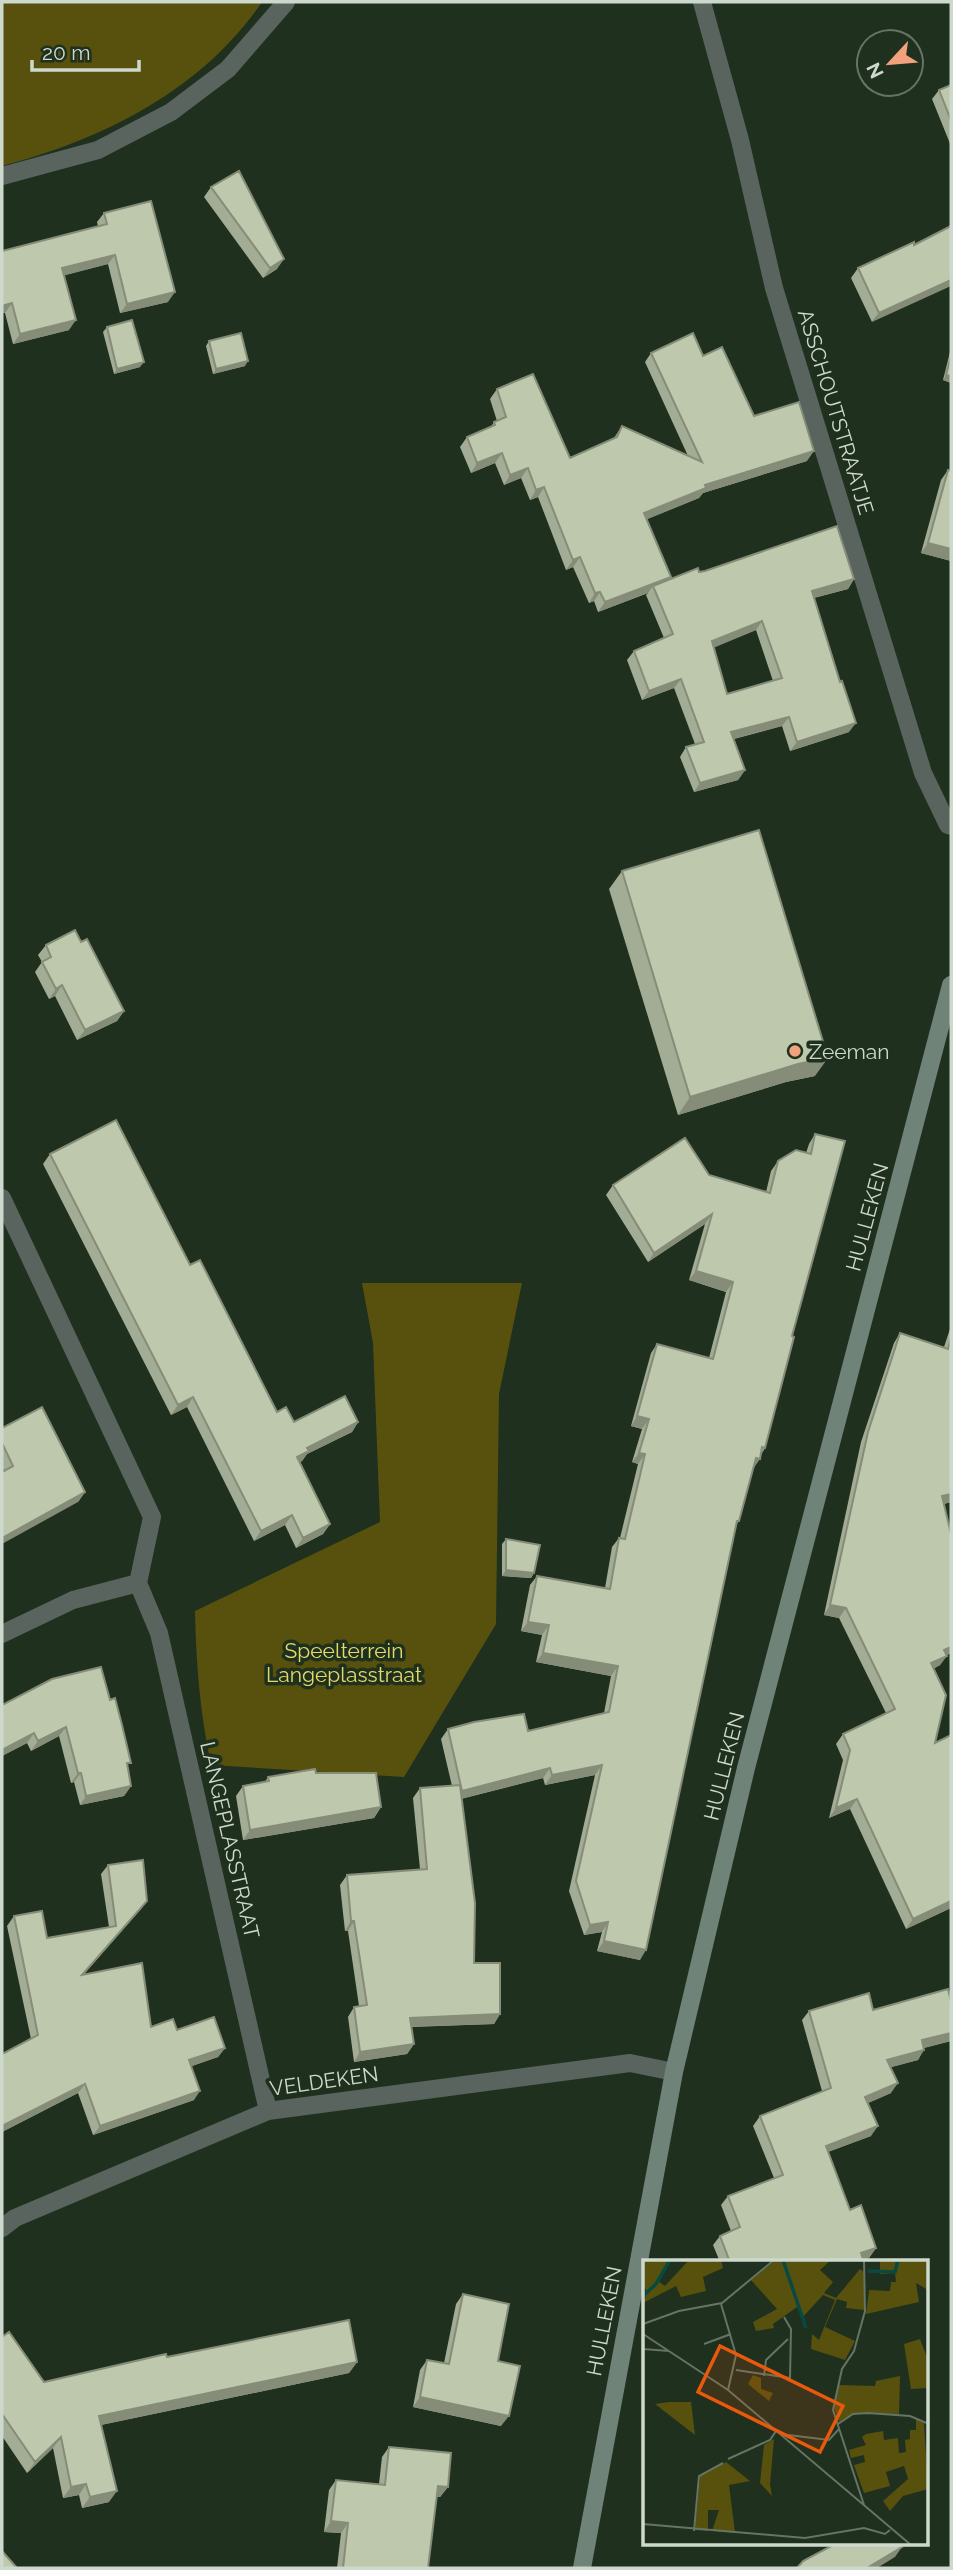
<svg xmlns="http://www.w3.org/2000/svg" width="953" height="2570" viewBox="0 0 953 2570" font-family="Raleway,sans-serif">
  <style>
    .green { fill: #57510d }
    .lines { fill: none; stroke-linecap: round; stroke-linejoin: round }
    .street { stroke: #58645d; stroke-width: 18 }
    .secondary { stroke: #708379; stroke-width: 18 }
    .wall { fill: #a3ac94; fill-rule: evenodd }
    .shaded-wall { fill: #858c78 }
    .building { fill: #bec8ac; stroke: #858c78; stroke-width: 2; fill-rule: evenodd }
    .poi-dot { fill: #f1a17c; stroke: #1f301e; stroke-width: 2.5 }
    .labels { text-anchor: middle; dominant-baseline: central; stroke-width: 7; stroke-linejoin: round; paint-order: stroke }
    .street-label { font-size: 21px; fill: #ced9cd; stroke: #1f301e }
    .poi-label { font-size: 21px; fill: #ced9cd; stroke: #1f301e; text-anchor: start }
    .park-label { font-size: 21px; fill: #e4da6a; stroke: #1f301e }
    .inset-river { fill: none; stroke: #084a41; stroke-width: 3.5 }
    .inset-road { fill: none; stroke: #657464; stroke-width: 2 }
    .view { fill: #e8590c; fill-opacity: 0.15; stroke: #e8590c; stroke-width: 3.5 }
    .inset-edge { fill: none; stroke: #ced9cd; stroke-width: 3.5 }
  </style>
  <rect width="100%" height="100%" fill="#1f301e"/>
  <path class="green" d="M2 2H262C201 91 103 139 2 166Z
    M362 1283H522L499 1394 496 1624 404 1777 211 1765C200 1713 196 1663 195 1611L380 1522 373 1343Z"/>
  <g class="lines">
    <path class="street" d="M702 2 740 140 774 288 923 773 948 825 951 826
      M2 176 98 150 171 112 228 69 286 2
      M2 1198 152 1517 138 1583 159 1633 268 2111
      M2 1634 73 1600 138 1583
      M2 2228 15 2218 268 2111 630 2063 674 2072"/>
    <path class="secondary" d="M582 2568 674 2072 746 1768 951 985"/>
  </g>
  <path class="wall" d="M951 85V146L932 99 939 90Z
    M211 187 277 269 263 278 204 197Z
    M104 213 168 302 120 313 108 264 64 275 69 330 13 344 5 313 2 251 98 226 97 222Z
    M951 226 872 322 851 278 858 268 914 245Z
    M107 327 140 367 114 374 103 332Z
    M209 341 245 366 213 374 206 346Z
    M951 348V383L943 380Z
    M651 353 703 356 754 416 807 461 703 493 699 498 647 519 671 577 669 580 699 572 854 579 848 589 814 598 849 732 790 751 782 726 734 739 745 770 738 780 694 792 680 757 686 747 695 744 674 688 642 700 627 660 634 651 664 638 646 595 648 593 598 612 594 601 589 603 573 567 566 570 538 497 530 500 521 478 504 485 495 463 471 473 460 447 467 437 491 427 494 422 497 421 490 399 497 389 570 458 614 438 622 426 688 456 645 362ZM756 630 773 681 727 694 714 647Z
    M948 470 951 561 921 553 941 480Z
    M622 871 815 1076 786 1082 678 1115 609 889Z
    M81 942 124 1011 117 1021 77 1040 55 996 49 999 35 972 42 962 38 955 46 945Z
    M815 1134 792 1336 765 1448 753 1469 739 1521 736 1525 640 1960 597 1951 602 1932 584 1935 569 1891 595 1775 545 1785 543 1778 461 1799 474 1963 500 2014 494 2024 411 2027 414 2044 407 2054 354 2062 348 2017 354 2007 359 2006 348 1931H345L340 1885 347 1875 420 1869 413 1798 420 1788 452 1786 441 1739 448 1729 528 1731 604 1713 611 1676 536 1662 542 1635 521 1631 530 1585 537 1576 605 1588 612 1547 619 1538H620L638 1464 632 1462 642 1429 631 1426 651 1353 657 1344 709 1358 726 1292 689 1280 705 1224 648 1262 606 1195 613 1185 709 1175 766 1192 771 1171 778 1161 806 1153 809 1144Z
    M50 1154 190 1265 277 1412 294 1422H358L352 1432 307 1454 302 1461 300 1462 330 1524 323 1534 296 1548 285 1525 254 1541 187 1407 171 1415 43 1164Z
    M951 1326V1502L944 1504 951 1653 947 1655 940 1665 933 1669 935 1743 951 1908 906 1929 850 1809 829 1818 843 1760 836 1744 843 1734 886 1713 839 1618 824 1615 861 1442 894 1343 900 1333 944 1347Z
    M2 1428 85 1492 78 1502 4 1471 2 1466Z
    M506 1539 534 1573 531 1578 502 1576V1544Z
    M52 1679 127 1768 131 1786 124 1796 80 1805 74 1782 71 1783 59 1736 31 1751 27 1743 2 1756V1705Z
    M268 1777 381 1807 374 1818 243 1840 236 1796 243 1786 265 1782Z
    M108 1865 147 1901 140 1910 84 1974 151 2027 177 2030 225 2048 218 2057 192 2066 194 2100 93 2135 78 2093 2 2132V2054L31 2039 7 1926 14 1916 47 1938 109 1927 101 1874Z
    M873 2010 951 2041 924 2048 918 2060 891 2067V2093L868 2103 871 2136 828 2152 850 2210 876 2248 869 2258 864 2260V2262H720L713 2245 720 2236 731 2231 721 2205 728 2196 774 2178 753 2126 760 2116 822 2091 802 2020 809 2011Z
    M463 2294 498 2361 501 2426 413 2407 420 2370 427 2360 444 2363 456 2304Z
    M2 2337 44 2382 167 2357 357 2362 349 2373 101 2425 109 2502 82 2508 79 2495 63 2498 53 2448 27 2473 2 2436Z
    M389 2447 448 2487 440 2497H437L428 2568H337L341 2533 324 2532 329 2490 336 2480 379 2484 382 2457Z"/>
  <path class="shaded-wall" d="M115 255 108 264 55 278 62 268Z
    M284 259 277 269 263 278 270 268Z
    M951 280V286L872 322 879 313Z
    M175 292 168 302 120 313 127 304Z
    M12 303 5 313H2V306Z
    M76 320 69 330 13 344 20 334Z
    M248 361 245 366 213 374 216 369Z
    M144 362 140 367 114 374 117 369Z
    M946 375 951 376V383L943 380Z
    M814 451 807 461 703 493 699 498 638 523 644 513 705 485Z
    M502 453 495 463 471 473 477 463Z
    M528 468 521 478 504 485 510 475Z
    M544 487 538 497 530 500 536 490Z
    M928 543 951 549V561L921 553Z
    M580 557 573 567 566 570 573 560Z
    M671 577 664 586H653L648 593 598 612 605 602Z
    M854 579 848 589 805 600 812 591Z
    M600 592 594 601 589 603 595 593Z
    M762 621 756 630 706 651 712 641Z
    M681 679 674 688 642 700 649 691Z
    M789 717 782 726 725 741 731 732Z
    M856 723 849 732 790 751 797 742Z
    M745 770 738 780 694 792 700 783Z
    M62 985 55 996 49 999 56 989Z
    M124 1011 117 1021 77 1040 85 1030Z
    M828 1058 815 1076 786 1082 678 1115 690 1097 798 1064Z
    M712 1214 705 1224 648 1262 654 1253Z
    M696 1271 733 1282 726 1292 689 1280Z
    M193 1397 187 1407 171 1415 178 1405Z
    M637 1416 649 1419 642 1429 631 1426Z
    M358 1422 352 1432 307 1454 302 1461 290 1467 297 1457 307 1448Z
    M639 1453 645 1454 638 1464 632 1462Z
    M756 1458 760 1459 753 1469Z
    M85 1492 78 1502 2 1544V1538Z
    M951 1494V1502L935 1506 942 1496Z
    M292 1515 285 1525 254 1541 261 1531Z
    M330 1524 323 1534 296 1548 303 1538Z
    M506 1570 534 1573 531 1578 502 1576Z
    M830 1605 846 1608 839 1618 824 1615Z
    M528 1622 549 1625 542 1635 521 1631Z
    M951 1647V1653L937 1660 944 1650Z
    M543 1653 618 1666 611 1676 536 1662Z
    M947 1656 940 1665 924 1673 931 1663Z
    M66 1727 59 1736 31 1751 38 1741Z
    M34 1733 27 1743 2 1756V1750Z
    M602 1765 595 1775 545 1785 552 1775Z
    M550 1768 543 1778 456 1800 462 1791Z
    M78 1773H81L74 1782 71 1783Z
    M131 1786 124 1796 80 1805 86 1796Z
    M857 1799 850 1809 829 1818 836 1808Z
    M381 1807 374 1818 243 1840 250 1830Z
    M147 1901 140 1910 75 1984 82 1975Z
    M951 1901V1908L906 1929 913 1919Z
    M351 1921H354L348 1931H345Z
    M608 1922 602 1932 584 1935 590 1925Z
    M604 1941 646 1950 640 1960 597 1951Z
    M500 2014 494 2024 403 2027 410 2018Z
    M951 2033V2041L915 2050 922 2040Z
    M414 2044 407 2054 354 2062 360 2052Z
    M225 2048 218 2057 183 2069 189 2060Z
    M924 2050 918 2060 881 2070 887 2060Z
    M898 2083 891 2093 859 2107 865 2097Z
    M85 2084 78 2093 2 2132V2126Z
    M200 2091 194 2100 93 2135 100 2126Z
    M878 2126 871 2136 819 2155 826 2146Z
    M876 2248 869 2258 857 2262 861 2253Z
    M357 2362 349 2373 91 2427 99 2416Z
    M420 2397 509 2416 501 2426 413 2407Z
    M61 2437 53 2448 27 2473 35 2462Z
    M86 2484 79 2495 63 2498 71 2487Z
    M438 2486 448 2487 440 2497 431 2496Z
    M117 2491 109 2502 82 2508 90 2497Z
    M331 2521 348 2523 341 2533 324 2532Z
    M902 2547 895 2557 877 2568H867Z"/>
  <path class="building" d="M951 85V120L939 90Z
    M239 171 284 259 270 268 211 187Z
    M151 201 175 292 127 304 115 255 62 268 76 320 20 334 12 303 2 306V251L107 224 104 213Z
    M951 226V280L879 313 858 268 914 242V245Z
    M132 320 144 362 117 369 107 327Z
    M241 333 248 361 216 369 209 341Z
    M693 333 703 356 722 347 754 416 799 402 814 451 705 485 706 488 644 513 671 577 605 602 600 592 595 593 580 557 573 560 544 487 536 490 528 468 510 475 502 453 477 463 467 437 495 425 494 422 506 417 497 389 533 374 570 458 617 437 622 426 702 462 651 353Z
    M951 356V376L946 375Z
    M948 470 951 471V549L928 543Z
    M837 526 854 579 812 591 840 682 842 681 856 723 797 742 789 717 731 732 745 770 700 783 686 747 704 742 681 679 649 691 634 651 673 634 653 586 698 568 699 572 705 571ZM762 621 782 678 727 694 712 641Z
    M759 830 828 1058 798 1064 690 1097 622 871Z
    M75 930 81 942 87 939 124 1011 85 1030 62 985 56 989 42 962 51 957 46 945Z
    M116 1120 190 1265 200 1260 277 1412 286 1407 294 1422 345 1396 358 1422 307 1448 309 1451 297 1457 330 1524 303 1538 292 1515 261 1531 193 1397 178 1405 50 1154Z
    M815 1134 845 1141 792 1336 794 1337 765 1448 762 1447 760 1459 756 1458 739 1521H737L646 1950 604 1941 608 1922 590 1925 576 1881 602 1765 552 1775 550 1768 462 1791 448 1729 474 1722 524 1714 528 1731 609 1712 618 1666 543 1653 549 1625 528 1622 537 1576 610 1589 619 1538 625 1539 645 1454 639 1453 649 1419 637 1416 657 1344 713 1359 733 1282 696 1271 712 1214 654 1253 613 1185 685 1138 709 1175 770 1193 778 1161 796 1150 811 1154Z
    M900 1333 948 1349 951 1338V1494L942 1496 951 1534V1647L944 1650 947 1656 931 1663 946 1695 935 1743 951 1735V1901L913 1919 857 1799 836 1808 850 1750 843 1734 895 1709 846 1608 830 1605 868 1432Z
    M42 1407 85 1492 2 1538V1472L13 1466 2 1443V1428Z
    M506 1539 540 1545 534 1573 506 1570Z
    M101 1667 110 1700 115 1698 122 1725 131 1763H127L131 1786 86 1796 81 1773H78L66 1727 38 1741 34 1733 2 1750V1705L52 1679Z
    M315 1769 316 1773H376L381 1807 250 1830 243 1786 269 1781 268 1777Z
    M460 1785 475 1903 474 1963H500V2014L410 2018 414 2044 360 2052 354 2007 367 2005 354 1921H351L347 1875 427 1869 420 1788Z
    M143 1860 147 1901 82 1975 142 1963 151 2027 173 2019 177 2030 214 2017 225 2048 189 2060 200 2091 100 2126 85 2084 2 2126V2054L38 2035 14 1916 42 1911 47 1938 116 1926 108 1865Z
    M948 1989 951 2001V2033L922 2040 924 2050 887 2060 898 2083 865 2097 878 2126 826 2146 850 2210 861 2205 876 2248 861 2253 864 2262H730L720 2236 740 2227 728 2196 783 2175 760 2116 831 2088 809 2011 869 1993 873 2010Z
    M463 2294 509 2304 498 2361 520 2366 509 2416 420 2397 427 2360 449 2364Z
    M349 2320 357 2362 99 2416 117 2491 90 2497 86 2484 71 2487 61 2437 35 2462 2 2414V2337L9 2332 44 2382 166 2354 167 2357Z
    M389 2447 451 2453 448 2487 438 2486 428 2568H343L348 2523 331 2521 336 2480 385 2485Z
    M835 2544H900L902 2547 867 2568H797L803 2561Z
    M2 2551 17 2568H2Z"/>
  <circle class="poi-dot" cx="795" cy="1051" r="7"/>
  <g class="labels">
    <g class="street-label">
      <text transform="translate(836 412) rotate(73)">ASSCHOUTSTRAATJE</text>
      <text transform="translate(867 1217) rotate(-75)">HULLEKEN</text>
      <text transform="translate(724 1766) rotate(-76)">HULLEKEN</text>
      <text transform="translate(230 1840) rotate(77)">LANGEPLASSTRAAT</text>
      <text transform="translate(324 2081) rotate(-8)">VELDEKEN</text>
      <text transform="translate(604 2321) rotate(-79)">HULLEKEN</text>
    </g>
    <g class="poi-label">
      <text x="809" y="1051">Zeeman</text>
    </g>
    <g class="park-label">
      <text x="344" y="1650">Speelterrein<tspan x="344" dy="24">Langeplasstraat</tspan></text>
    </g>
  </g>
  <g transform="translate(643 2260)">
    <rect width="285" height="285" fill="#1f301e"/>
    <path d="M0 0H27L15 21 22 26 46 0H78L80 8 60 17 63 31 38 37 33 26 0 43 4 32 0 25ZM133 0H188L177 10 190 22 181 33 193 38 217 9 221 12V50L203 48 204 42 194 39 182 67 212 81 202 100 168 89 169 74 176 80 192 40 180 35 159 58 154 47 130 64 131 68 113 71 110 62 134 49 108 20ZM237 0H285V30L273 23 276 42 223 54 226 30 247 31 248 22H253L252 13 237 14ZM277 79 285 100V128L268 129 261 84ZM110 115 118 118V129L130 133 126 141 105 124ZM257 116 256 154 212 153 196 162 191 148 196 125 232 126 233 121ZM48 142 52 175 12 144 26 142ZM273 158 281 163 285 229 260 236 247 251 240 241 265 219 261 206 243 212 247 226 221 233 211 205 222 202 221 195 208 198 206 190 223 185 219 177 223 174 240 171 241 180 255 178 256 193 263 192 262 180 267 179V170H273ZM131 179 127 224 129 236 117 223 121 185ZM83 202 107 221 86 225 92 273 69 271 76 250H65V271L52 270 57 216Z" fill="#57510d"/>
    <path class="inset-river" d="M140 0 163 68M225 11 252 12 255 0M0 36 13 24 27 0"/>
    <path class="inset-road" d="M221 0 222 51 211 91 199 109 190 150 221 245M78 44 93 95 85 130M0 64 36 51 79 43 131 0M0 74 85 130 268 285M61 84 88 74M0 89 26 91M93 110 147 118 148 69 141 57M121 116 123 100 145 79M195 164 210 154 225 153 267 156 286 164M137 174 186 180 196 169M85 199 127 180 133 171M0 264 162 278 221 268 242 274 247 270M51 271 56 216 80 203"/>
    <path class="view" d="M77 86 200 146 177 192 55 132Z"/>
    <rect width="285" height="285" class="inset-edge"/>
  </g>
  <rect width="953" height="2570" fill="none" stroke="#ced9cd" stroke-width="7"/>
  <g transform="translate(890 63) rotate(244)"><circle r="33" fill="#1f301e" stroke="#657464" stroke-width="2"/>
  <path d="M0-5L12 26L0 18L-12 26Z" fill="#f1a17c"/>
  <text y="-10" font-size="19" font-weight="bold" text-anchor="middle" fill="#ced9cd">N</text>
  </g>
  <path d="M32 60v10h107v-10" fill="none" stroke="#ced9cd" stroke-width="3.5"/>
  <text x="42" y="60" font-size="21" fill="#ced9cd" stroke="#1f301e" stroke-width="5" paint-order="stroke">20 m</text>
</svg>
